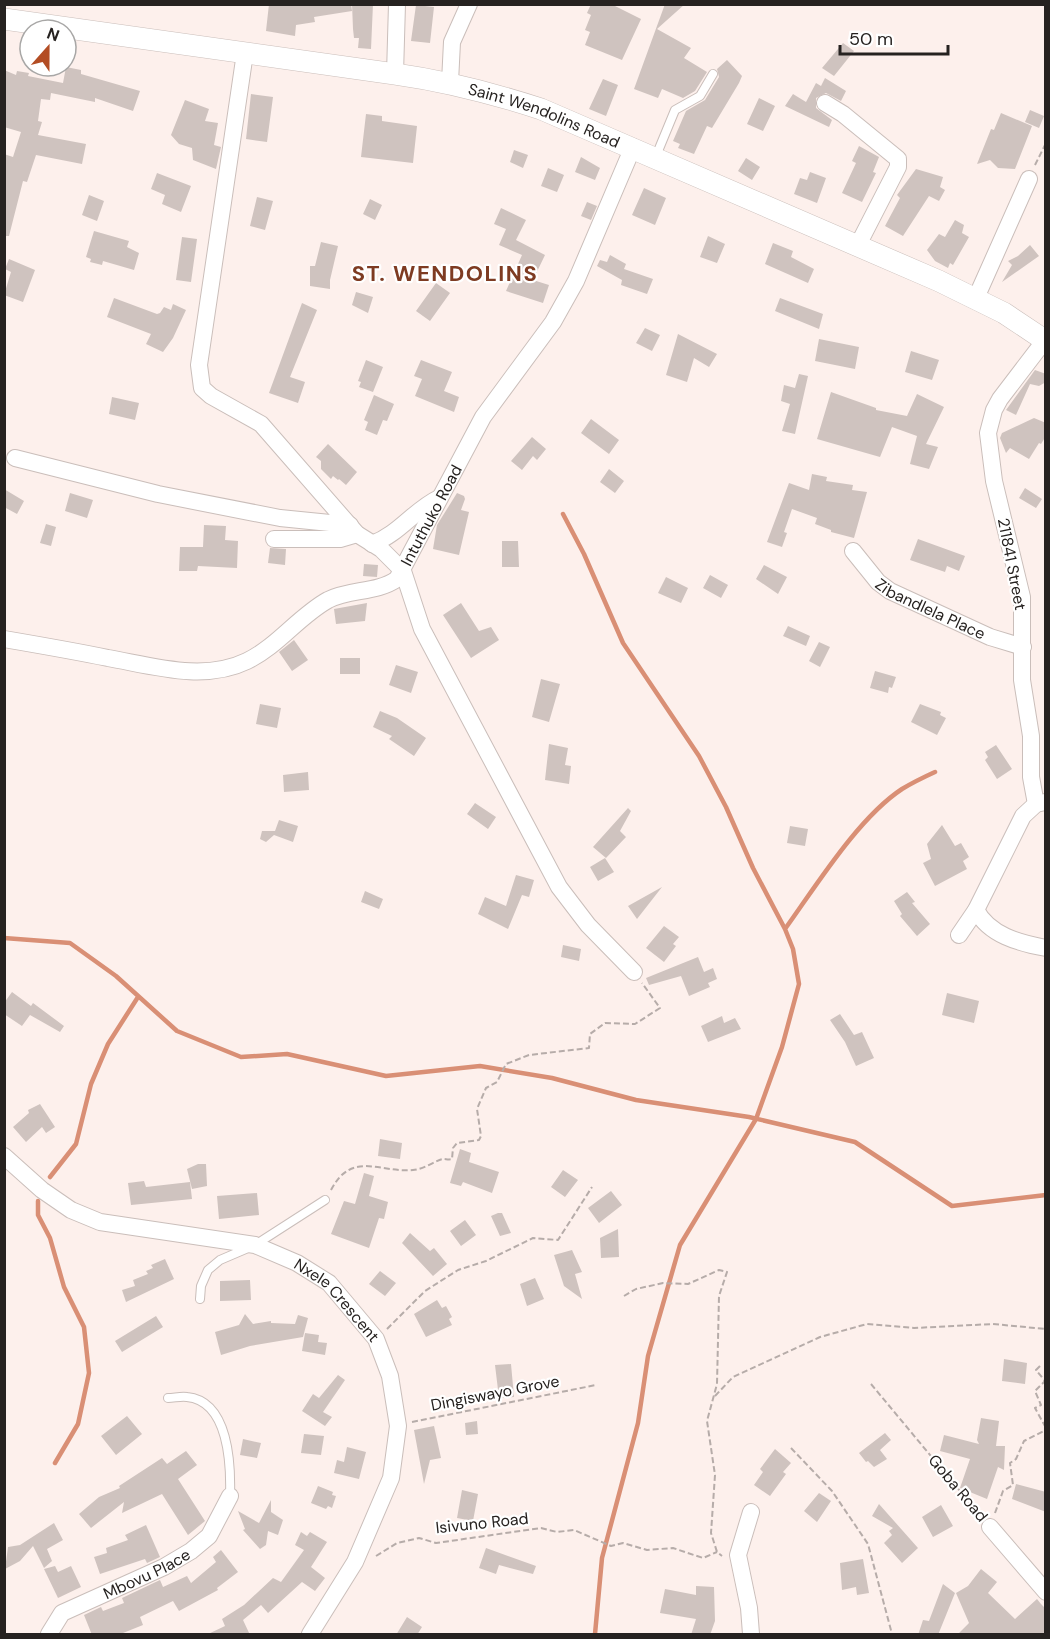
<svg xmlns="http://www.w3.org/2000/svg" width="1050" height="1639" viewBox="0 0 1050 1639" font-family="'DM Sans',sans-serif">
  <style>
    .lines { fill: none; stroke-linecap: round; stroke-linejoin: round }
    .stream { stroke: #d98f75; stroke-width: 4.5 }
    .building { fill: #cfc3bf }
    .service-casing { stroke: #cabeba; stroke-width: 10 }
    .minor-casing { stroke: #cabeba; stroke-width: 18 }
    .tertiary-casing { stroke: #cabeba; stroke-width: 22 }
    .path { stroke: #b6aca9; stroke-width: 2; stroke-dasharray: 6 3; stroke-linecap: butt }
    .service { stroke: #fff; stroke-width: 8 }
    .minor { stroke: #fff; stroke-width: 16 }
    .tertiary { stroke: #fff; stroke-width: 21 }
    .labels { text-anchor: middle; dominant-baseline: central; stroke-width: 4.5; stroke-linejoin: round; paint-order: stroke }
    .street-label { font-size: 16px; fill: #262220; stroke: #fff }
    .district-label { font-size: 22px; font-weight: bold; letter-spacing: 1.5px; fill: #7e3b22; stroke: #fff }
  </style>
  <rect width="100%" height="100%" fill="#fdf0ec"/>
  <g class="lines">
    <path class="stream" d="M563 514 584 554 623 643 699 756 726 807 753 868 785 929 793 949 799 984 782 1047 756 1119 680 1245 648 1356 638 1423 602 1558 595 1634
      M785 929C816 886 858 818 902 789 912 783 924 777 935 772
      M4 938 70 943 116 976 177 1031 241 1057 287 1054 386 1076 480 1066 552 1078 636 1100 749 1117 855 1142 952 1206 1046 1195
      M50 1177 76 1144 91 1084 108 1044 138 997
      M38 1201V1215L50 1238 64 1287 84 1327 89 1373 78 1424 55 1463"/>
  </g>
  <path class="building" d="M269 4H351L352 11 314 17 315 22 296 25 295 36 266 31Z
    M352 4H373L371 49 358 48 359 38H354L353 29Z
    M591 4H611L641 19 622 60 585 45 590 32 585 30 591 15 587 13Z
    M665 4H685L657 29 691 48 684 58 707 72 695 91 683 98 662 89 658 98 634 89Z
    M416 5 434 7 430 43 411 41Z
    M843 43 854 51 834 76 822 68Z
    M727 60 742 76 739 83 712 128 707 126 694 154 678 148 680 144 673 141 686 111 705 100 719 77 717 69Z
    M66 67 81 70V74L140 91 133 111 95 98V102L51 93 50 100 41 99 38 121 42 122 38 135 86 144 82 164 36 155 27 182 23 181 9 236H4V154L13 157 21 132 4 127V70L16 75 17 71 29 73 28 76 63 83Z
    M825 78 846 91 841 101 826 93 816 98V108L832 120 829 127 785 106 793 94 806 102 816 83 821 86Z
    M603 79 618 85 606 116 589 109Z
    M251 94 273 97 267 142 246 139Z
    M759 98 775 106 763 131 747 124Z
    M185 100 209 109 205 121 218 123 214 145 221 147 216 169 193 160 192 148 179 144 171 135Z
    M1030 110 1044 116 1039 128 1025 122Z
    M1001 113 1032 126 1015 169 998 168 990 160 977 164 991 129 994 130Z
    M366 114 382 116V121L417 126 413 163 361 157Z
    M859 146 879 157 873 172 876 173 862 202 842 193 856 163 852 161Z
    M514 150 528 155 523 168 510 162Z
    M581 157 600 168 595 180 575 172Z
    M746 158 760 167 752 180 738 171Z
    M548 168 564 175 557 192 541 186Z
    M916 169 943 177 940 187 945 190 939 201 929 196 903 236 885 226 900 198 897 195Z
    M810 172 826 178 817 203 794 194 800 178 807 180Z
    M157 173 191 186 181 212 162 204 165 195 151 189Z
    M644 188 666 198 655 225 632 215Z
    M89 195 104 201 97 221 82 215Z
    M257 197 273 201 265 230 250 226Z
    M370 199 382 205 375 220 363 214Z
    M587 202 597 206 591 220 581 216Z
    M501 208 526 220 516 240 545 255 533 280 549 285 543 303 506 291 522 255 499 245 506 229 494 224Z
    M955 220 964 225 962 233 969 237 953 265 950 263 948 268 935 261 927 250 939 234 945 237Z
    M94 231 129 241 127 247 139 253 134 270 103 261 102 265 90 262 91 259 86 257Z
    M708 236 725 244 717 263 700 257Z
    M182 237 197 239 191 282 176 280Z
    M321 242 338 246 330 280V289L310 286V266H315Z
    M773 243 793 251 791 257 814 269 808 283 765 264Z
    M1030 245 1039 256 1002 282 1012 265 1008 261 1018 256Z
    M610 255 626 264 624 269 653 279 647 294 621 285 622 280 597 266 600 260 607 262Z
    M9 259 35 270 23 302 4 295 11 272 5 269Z
    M436 283 450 293 430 321 416 311Z
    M356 292 373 297 368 313 352 305Z
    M114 298 157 314 160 313 164 307 171 310 173 304 186 310 173 338 163 352 146 344 151 334 107 317Z
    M780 298 823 314 819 329 775 311Z
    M302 303 317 310 290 377 305 382 298 403 269 393Z
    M645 328 660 335 652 351 636 343Z
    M678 334 717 354 709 367 694 358 687 382 666 375Z
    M819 339 859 347 855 369 815 361Z
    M911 351 939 360 932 380 905 372Z
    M366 360 383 367 373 392 359 387 361 382 358 381Z
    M421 360 452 372 444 391 459 397 454 412 415 396 422 379 414 376Z
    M1035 370 1046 374V382L1039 386 1030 384 1016 415 1006 410Z
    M799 374 808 376 795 434 782 431 790 404 781 401 784 385 795 388Z
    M831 392 876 408V410L907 416 917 394 944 407 926 444 938 447 929 469 910 464 917 436 892 427 880 457 817 439Z
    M374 395 394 404 387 421 383 420 377 435 365 430 368 422 364 420Z
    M112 397 139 403 135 420 109 414Z
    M1034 418 1046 423V436L1041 444 1039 443 1029 459 1010 448 1006 453 1000 438 1002 433Z
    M591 419 619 440 609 454 581 433Z
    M532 437 546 449 537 460 533 456 522 470 511 461Z
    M328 444 357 472 346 485 339 479 338 480 333 476 331 479 321 469V461L316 457Z
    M609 469 624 481 615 493 600 482Z
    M812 474 827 477 826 481 853 485 852 490 867 492 854 538 831 532V530L815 524 817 518 792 509 784 532 787 533 782 547 767 542 789 483 809 490Z
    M1025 488 1042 499 1036 508 1019 498Z
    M4 489 24 501 17 514 4 507Z
    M70 493 93 500 87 518 65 511Z
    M457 493 464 496 465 499 461 510 469 512 459 555 433 549 437 525Z
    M46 524 56 527 51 546 40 543Z
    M204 525 226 526 225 540 238 541 237 568 198 566 197 571H179L180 547H203Z
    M918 539 965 556 959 571 947 566 945 572 910 560Z
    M502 541H518L519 567H502Z
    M270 548 286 549 285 565 268 563Z
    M364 564 378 565 377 577 363 576Z
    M764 565 787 577 778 594 756 579Z
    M710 575 728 585 721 598 703 588Z
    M666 577 688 588 681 603 658 593Z
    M367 603 365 621 336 624 334 609Z
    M461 603 479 631 491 627 499 640 471 658 443 615Z
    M788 626 810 636 806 646 783 636Z
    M294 640 308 660 292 671 279 652Z
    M819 642 830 647 820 667 809 661Z
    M340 658H360V674H340Z
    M396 665 418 672 411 693 389 685Z
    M875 671 896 677 892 688 889 687 888 693 870 688Z
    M541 679 560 684 549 722 532 717Z
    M260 704 281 708 277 728 256 724Z
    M920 704 941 712 940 715 946 718 937 735 911 722Z
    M380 711 397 718 426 738 414 756 389 739 392 736 373 727Z
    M549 744 568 748 565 765 571 766 569 784 545 780Z
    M996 745 1012 769 997 779 985 760 988 757 985 752Z
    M308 772 309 790 284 792 283 775Z
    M475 803 496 817 488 829 467 814Z
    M628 808 631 811 620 831 626 837 606 858 593 847Z
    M279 820 298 826 293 842 274 835 266 842 260 839 262 831H275Z
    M942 825 955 846 961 843 969 857 963 861 967 869 935 886 923 863 931 859 927 844Z
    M790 826 808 829 805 846 787 843Z
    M605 858 614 872 598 881 590 867Z
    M516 875 534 880 529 897 522 895 508 929 478 914 485 897 506 906Z
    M662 887 637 919 628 906Z
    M365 891 383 899 379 909 361 902Z
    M907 892 915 902 912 903 930 924 917 936 900 916 902 914 894 901Z
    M664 926 679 937 673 944 676 946 664 962 646 948Z
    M563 945 581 949 579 961 561 957Z
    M698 957 704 972 713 968 717 979 708 983 710 987 689 996 681 976 649 985 646 978Z
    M12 992 31 1006 33 1003 64 1026 60 1032 30 1015 22 1026 4 1014V1003Z
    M947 993 979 1001 974 1023 942 1015Z
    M840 1014 854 1035 862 1032 874 1058 856 1066 845 1042 830 1020Z
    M722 1016 724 1023 735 1018 741 1029 708 1042 701 1026Z
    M40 1104 55 1127 46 1133 42 1127 26 1142 13 1127 29 1113 28 1110Z
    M380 1139 402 1143 400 1159 378 1156Z
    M460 1149 471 1153 469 1162 499 1172 492 1193 463 1182 461 1186 450 1183Z
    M198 1164H206L207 1186 192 1189 187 1169Z
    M563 1170 578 1180 565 1197 551 1187Z
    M364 1173 374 1176 369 1196 388 1202 384 1219 379 1218 369 1248 331 1234 344 1201 355 1204Z
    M144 1181 146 1187 190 1182 192 1199 131 1205 128 1183Z
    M611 1191 622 1205 599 1223 588 1208Z
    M257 1193 259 1215 219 1219 217 1196Z
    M498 1213H502L511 1233 500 1236 491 1216Z
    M465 1220 476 1235 461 1246 450 1231Z
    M618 1229 619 1257 601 1258 600 1238Z
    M410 1233 430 1251 434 1248 447 1264 433 1276 402 1243Z
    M572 1250 582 1272 575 1274 582 1299 564 1286 554 1255Z
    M165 1259 174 1279 126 1302 122 1290 135 1286 133 1280 148 1274 146 1271 153 1268 151 1265Z
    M380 1271 396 1283 385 1296 369 1284Z
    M535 1278 544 1299 527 1306 520 1284Z
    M250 1280 251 1300 220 1301V1281Z
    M437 1300 442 1308 446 1306 452 1317 449 1319 452 1325 426 1337 414 1314Z
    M245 1314 253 1324 271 1321V1323L295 1324 298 1315 308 1318 303 1337 250 1346 221 1355 215 1332 239 1325Z
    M156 1316 163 1327 122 1352 115 1341Z
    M305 1333 319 1335 318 1342 327 1343 325 1355 302 1351Z
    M1004 1359 1027 1363 1025 1384 1002 1381Z
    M511 1364 514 1397 499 1398 495 1365Z
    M338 1375 345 1380 323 1412 332 1417 325 1426 302 1411 313 1394 319 1398Z
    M127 1416 142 1434 116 1455 101 1436Z
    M981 1418 999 1421 996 1446H1005L1004 1470 998 1467 987 1499 960 1488 970 1459 940 1451 944 1435 979 1444 977 1440Z
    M477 1421 478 1434 466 1435 465 1423Z
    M434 1426 441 1458 430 1460 424 1484 414 1430Z
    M885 1433 891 1440 880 1450 887 1459 874 1467 868 1461 866 1462 859 1453Z
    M304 1434 324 1436 321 1455 301 1453Z
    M243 1439 261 1443 257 1458 240 1455Z
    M347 1447 366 1452 359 1479 334 1473 337 1460 344 1462Z
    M775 1449 791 1463 783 1472 786 1474 770 1496 754 1485 763 1472 760 1469Z
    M186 1451 197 1465 178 1479 205 1521 188 1535 162 1494 122 1513 124 1502 91 1528 79 1514 99 1497 120 1488 119 1486 162 1458 167 1464Z
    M1016 1484 1046 1492V1512L1012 1499Z
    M318 1486 333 1492 332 1495 336 1496 332 1508 328 1506 326 1509 311 1503Z
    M462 1490 478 1494 473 1521 457 1518Z
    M819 1493 831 1501 817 1522 804 1511Z
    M271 1500V1512L283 1520 278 1535 268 1531 266 1545 260 1549 243 1530 245 1529 238 1511 259 1523Z
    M879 1504 918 1548 902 1563 884 1543 892 1535 889 1531 893 1528 872 1516Z
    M941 1505 953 1526 933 1537 922 1517Z
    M54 1523 63 1540 47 1549 52 1561 44 1568 33 1546 20 1561 5 1569 8 1547 20 1545Z
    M146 1525 160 1557 147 1563 145 1559 100 1574 94 1557 107 1553 106 1548 128 1540 125 1535Z
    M301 1532 307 1536 310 1532 327 1542 311 1567 325 1578 315 1591 302 1582 268 1613 261 1605 243 1620 250 1635H206L225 1626 222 1619 244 1605 273 1578 281 1582 304 1550 295 1545Z
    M486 1548 536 1566 533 1574 499 1565 496 1574 479 1568Z
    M221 1550 238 1572 217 1588 218 1590 179 1611 173 1601 140 1617 143 1625 118 1635H92L84 1615 101 1607 103 1611 124 1603 122 1598 160 1580 163 1587 187 1576 191 1583 216 1562 213 1557Z
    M863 1559 869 1593 857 1595 856 1587 842 1590 840 1563Z
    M55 1566 58 1572 71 1566 81 1587 58 1598 44 1569Z
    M981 1569 997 1582 988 1593 1015 1619 1037 1599 1041 1604 1046 1609V1635H957L969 1623 956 1593 968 1586Z
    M943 1584 955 1593 938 1635H918L923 1620 929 1621Z
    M696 1586 714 1587 715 1621 710 1635H691L696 1619 660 1613 665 1589 696 1595Z
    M407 1617 422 1627 417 1635H396Z"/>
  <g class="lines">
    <defs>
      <path id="service" d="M656 156 675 110 700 96 713 74
        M200 1299 201 1286 208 1270 220 1260 255 1245 325 1200
        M168 1398C174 1398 181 1396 187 1397 229 1401 231 1465 230 1496"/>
      <g id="minor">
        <path d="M245 53 199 365 202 388 211 396 261 424 357 534 381 549 403 571 422 629 559 887 588 925 634 972"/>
        <path d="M395 74 397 4"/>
        <path d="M450 82 452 42 469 4"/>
        <path d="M825 103 843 114 898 159V167L858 245"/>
        <path d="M976 298 1029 179"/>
        <path d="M15 458 158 494 280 518 350 525"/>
        <path d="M274 539H340L357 534"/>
        <path d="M372 544C399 534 414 510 439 498"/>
        <path id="s1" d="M853 551 878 582 890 591 990 637 1023 647"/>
        <path id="s2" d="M4 639C39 645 74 651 108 658 153 666 204 682 247 661 278 646 299 616 328 600 350 589 377 593 397 579L483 417 553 322 576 281 633 147"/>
        <path d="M1036 804 1031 777V736L1022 680V597L994 481 988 433 994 410 1000 399 1045 340"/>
        <path d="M976 910C989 935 1019 943 1046 948"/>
        <path d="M959 935 976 910 1023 816 1036 804 1045 802"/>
        <path id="s3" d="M4 1156 42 1190 71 1210 100 1222 255 1245 297 1263 329 1283 376 1339 390 1376 398 1426 391 1478 355 1562 310 1634"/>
        <path d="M990 1527 1046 1592"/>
        <path id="s4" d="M49 1634 62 1613 164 1567 191 1551 209 1536 230 1496"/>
        <path d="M751 1634 749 1608 738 1555 751 1512"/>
      </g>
      <g id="tertiary">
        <path id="s5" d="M4 19 395 74C445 81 492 93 541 109L939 281 1004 313 1046 341"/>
      </g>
    </defs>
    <use href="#service" class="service-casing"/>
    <use href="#minor" class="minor-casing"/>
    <use href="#tertiary" class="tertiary-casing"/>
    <path class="path" d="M1035 165 1046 143
      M331 1190C352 1150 379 1173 413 1170 425 1169 438 1159 443 1159 446 1159 449 1160 452 1159L453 1148 457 1143 479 1140 481 1136 477 1109 486 1088 497 1082 506 1064 529 1055 589 1048 590 1034 605 1023 635 1024 660 1008 642 983
      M624 1296 636 1289 663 1283 688 1284 719 1270 727 1272 719 1296 717 1384 707 1421 715 1475 711 1533 717 1552 722 1556
      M387 1329 425 1291 458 1270 486 1261 533 1238 558 1240 592 1187
      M1040 1366 1036 1370 1045 1381 1035 1391 1041 1405 1035 1408 1046 1428
      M871 1384 980 1515
      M715 1396 733 1377 820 1337 867 1324 914 1328 993 1324 1046 1329
      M412 1422 596 1385
      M791 1448 832 1491 868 1544 892 1634
      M995 1513 1003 1491 1013 1485 1010 1463 1016 1459 1024 1441 1046 1430
      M376 1556 397 1543 419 1538 436 1543 541 1528 557 1532 574 1530 611 1546 623 1543 647 1550 673 1548 703 1558 717 1552"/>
    <use href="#service" class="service"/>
    <use href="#minor" class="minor"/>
    <use href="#tertiary" class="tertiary"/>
  </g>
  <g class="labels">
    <g class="street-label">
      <text stroke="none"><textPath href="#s5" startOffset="550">Saint Wendolins Road</textPath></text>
      <text stroke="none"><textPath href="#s2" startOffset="494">Intuthuko Road</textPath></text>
      <text transform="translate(1012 564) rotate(79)">211841 Street</text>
      <text stroke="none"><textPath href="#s1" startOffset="99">Zibandlela Place</textPath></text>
      <text stroke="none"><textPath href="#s3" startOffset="375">Nxele Crescent</textPath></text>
      <text transform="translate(495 1393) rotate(-11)">Dingiswayo Grove</text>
      <text transform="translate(958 1488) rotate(50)">Goba Road</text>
      <text transform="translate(482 1523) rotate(-6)">Isivuno Road</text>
      <text stroke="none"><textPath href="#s4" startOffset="118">Mbovu Place</textPath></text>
    </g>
    <g class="district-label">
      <text x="445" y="273">ST. WENDOLINS</text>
    </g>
  </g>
  <rect width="1050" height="1639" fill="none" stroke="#262220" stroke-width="12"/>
  <g transform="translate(48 48) rotate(21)"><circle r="28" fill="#ffffff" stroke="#a8a7a6" stroke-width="1.5"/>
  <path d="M0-4.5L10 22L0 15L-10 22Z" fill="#b34d24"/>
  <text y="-9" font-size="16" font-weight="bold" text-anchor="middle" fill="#262220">N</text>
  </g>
  <path d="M840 45v9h108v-9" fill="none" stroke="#262220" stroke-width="3"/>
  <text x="849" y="45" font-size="18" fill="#262220" stroke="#ffffff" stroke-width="4.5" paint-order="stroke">50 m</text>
</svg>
